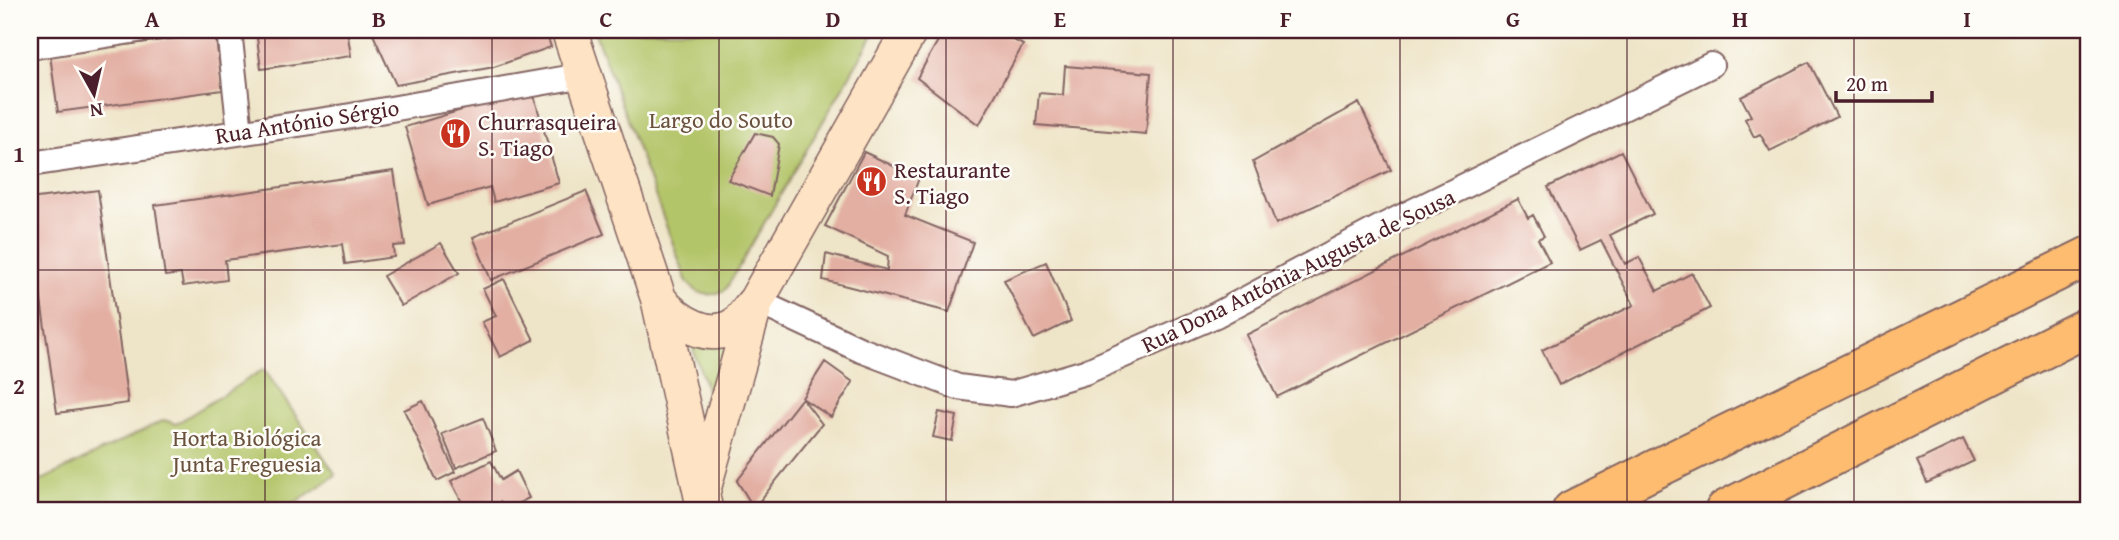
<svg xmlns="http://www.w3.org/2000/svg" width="2119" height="540" viewBox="0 0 2119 540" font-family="'Gentium Book Plus',serif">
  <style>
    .green { fill: #b3c569; stroke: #7e724a; stroke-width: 2 }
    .building { fill: #e3afa3 }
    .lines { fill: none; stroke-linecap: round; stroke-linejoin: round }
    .street-casing { stroke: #836462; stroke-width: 28 }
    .secondary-casing { stroke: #836462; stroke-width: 38 }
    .highway-casing { stroke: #836462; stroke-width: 42 }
    .street { stroke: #fff; stroke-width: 24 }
    .secondary { stroke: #fee4c5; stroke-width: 35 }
    .highway { stroke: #fdbc6f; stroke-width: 38 }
    .grid { fill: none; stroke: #4a1f2b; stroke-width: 2; stroke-opacity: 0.55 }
    .labels { text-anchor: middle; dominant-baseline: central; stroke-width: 5; stroke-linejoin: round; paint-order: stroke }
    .park-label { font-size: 23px; fill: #6a513e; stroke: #fdfcf7 }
    .street-label { font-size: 23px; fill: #4a1f2b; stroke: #fdfcf7 }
    .poi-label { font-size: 23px; fill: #4a1f2b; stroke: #fdfcf7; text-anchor: start }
    .neatline { fill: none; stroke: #4a1f2b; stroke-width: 2.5 }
    .grid-label { font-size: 23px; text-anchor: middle; font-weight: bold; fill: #4a1f2b }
  </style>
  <rect width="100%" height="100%" fill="#fdfcf7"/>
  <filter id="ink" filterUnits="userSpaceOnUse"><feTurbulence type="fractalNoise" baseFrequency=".0143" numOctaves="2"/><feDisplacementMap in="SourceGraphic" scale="14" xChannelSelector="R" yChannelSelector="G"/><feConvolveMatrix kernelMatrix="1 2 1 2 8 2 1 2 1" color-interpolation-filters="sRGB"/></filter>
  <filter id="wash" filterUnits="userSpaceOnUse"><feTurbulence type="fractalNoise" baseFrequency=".00686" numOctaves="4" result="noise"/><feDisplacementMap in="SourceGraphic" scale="28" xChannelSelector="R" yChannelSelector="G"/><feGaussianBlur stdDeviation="1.57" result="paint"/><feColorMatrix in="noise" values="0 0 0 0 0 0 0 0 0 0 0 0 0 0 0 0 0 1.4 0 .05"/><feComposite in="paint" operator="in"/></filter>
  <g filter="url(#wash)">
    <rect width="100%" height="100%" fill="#eee4c7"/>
    <path class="green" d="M594 30H876L726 289C711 298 698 296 687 282Z
      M728 341 711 402 691 343Z
      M264 369 336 475 284 510H30V486L164 420 176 424Z"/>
    <g id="blocks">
      <path class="building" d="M256 30H347L351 56 261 69Z
        M371 30H545L551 47 494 67 396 85Z
        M944 30H995L1023 45 979 125 917 78Z
        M215 33 223 90 58 112 50 55Z
        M1809 62 1837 117 1770 151 1760 134 1754 137 1745 119 1751 116 1741 97Z
        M1065 66 1151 73 1146 134 1036 125 1039 93 1063 95Z
        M532 89 559 183 494 202 490 187 428 205 405 127Z
        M1359 103 1391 170 1276 224 1253 162Z
        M755 133 773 137 779 144 770 196 728 180Z
        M1621 151 1653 214 1610 235 1625 264 1639 257 1657 291 1692 273 1710 308 1559 385 1542 350 1634 305 1601 240 1580 250 1548 187Z
        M864 152 919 178 905 215 973 242 949 312 823 280 826 254 887 270 888 256 825 226Z
        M394 171 405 245 393 246 394 257 345 264 342 244 225 260 227 280 183 286 181 274 165 276 155 205Z
        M98 190 128 403 57 413 30 222V199Z
        M586 191 604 234 491 280 473 237Z
        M1518 199 1528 218 1533 215 1544 236 1538 239 1550 262 1277 397 1246 335Z
        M441 243 459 273 401 306 383 276Z
        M1046 262 1071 321 1034 339 1004 280Z
        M504 279 534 340 500 357 482 322 496 316 483 289Z
        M825 362 853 382 831 417 802 398Z
        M802 398 822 424 754 508 737 481Z
        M423 401 455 472 437 481 404 410Z
        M939 412 957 416 952 441 933 437Z
        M483 418 496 451 456 468 442 434Z
        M1963 439 1974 461 1927 483 1917 461Z
        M491 461 501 480 516 471 529 498 505 510 500 502 483 510H466L451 481Z"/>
    </g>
  </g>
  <g filter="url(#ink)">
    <use href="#blocks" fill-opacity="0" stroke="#836462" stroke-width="2"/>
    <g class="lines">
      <defs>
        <path id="street" d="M229 30 240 132
          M30 47 138 30
          M30 164 345 117 585 75
          M756 301 861 350 958 387 1011 394 1085 372 1216 315 1379 228 1711 65"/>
        <path id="secondary" d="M569 30 659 300 705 510
          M659 300C676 321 711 345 738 323 744 317 750 307 756 301L910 30
          M703 489 755 304"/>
        <path id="highway" d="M1572 510 2089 256
          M1725 510 2089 326"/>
      </defs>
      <use href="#street" class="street-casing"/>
      <use href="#secondary" class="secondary-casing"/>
      <use href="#highway" class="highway-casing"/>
      <use href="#street" class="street"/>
      <use href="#secondary" class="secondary"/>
      <use href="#highway" class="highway"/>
    </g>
  </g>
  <path class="grid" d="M265 30V510M492 30V510M719 30V510M946 30V510M1173 30V510M1400 30V510M1627 30V510M1854 30V510M30 270H2089"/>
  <defs>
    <symbol id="restaurant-disc" viewBox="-11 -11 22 22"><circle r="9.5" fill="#c8321e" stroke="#fdfcf7"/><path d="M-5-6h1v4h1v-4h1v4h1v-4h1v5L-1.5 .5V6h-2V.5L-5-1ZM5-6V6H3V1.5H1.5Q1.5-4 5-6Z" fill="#fff"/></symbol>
  </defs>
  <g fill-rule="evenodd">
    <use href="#restaurant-disc" x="438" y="116" width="35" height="35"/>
    <use href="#restaurant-disc" x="854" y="164" width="35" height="35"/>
  </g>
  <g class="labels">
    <g class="park-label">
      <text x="721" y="119">Largo do Souto</text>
      <text x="247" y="437">Horta Biológica<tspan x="247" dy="26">Junta Freguesia</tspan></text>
    </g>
    <g class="street-label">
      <text transform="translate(307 121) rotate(-9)">Rua António Sérgio</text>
      <text transform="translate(1298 270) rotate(-26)">Rua Dona Antónia Augusta de Sousa</text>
    </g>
    <g class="poi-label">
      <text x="478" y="121">Churrasqueira<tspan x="478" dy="26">S. Tiago</tspan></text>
      <text x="894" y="169">Restaurante<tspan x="894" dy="26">S. Tiago</tspan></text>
    </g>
  </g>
  <rect width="2119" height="540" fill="none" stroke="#fdfcf7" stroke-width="77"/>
  <g transform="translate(94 94) rotate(172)" stroke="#fdfcf7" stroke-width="5" paint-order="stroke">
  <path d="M0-5L12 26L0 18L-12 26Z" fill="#4a1f2b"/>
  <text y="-10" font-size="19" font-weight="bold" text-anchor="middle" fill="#4a1f2b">N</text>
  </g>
  <path d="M1836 91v10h96v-10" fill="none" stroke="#4a1f2b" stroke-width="3.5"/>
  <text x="1846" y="91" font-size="21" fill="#4a1f2b" stroke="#fdfcf7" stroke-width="5" paint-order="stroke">20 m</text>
  <rect x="38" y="38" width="2042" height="464" class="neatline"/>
  <g class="grid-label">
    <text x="152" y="27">A</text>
    <text x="379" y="27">B</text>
    <text x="606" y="27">C</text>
    <text x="833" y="27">D</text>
    <text x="1060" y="27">E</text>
    <text x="1286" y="27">F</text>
    <text x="1513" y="27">G</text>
    <text x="1740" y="27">H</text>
    <text x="1967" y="27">I</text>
    <text x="19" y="162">1</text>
    <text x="19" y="394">2</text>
  </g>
</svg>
